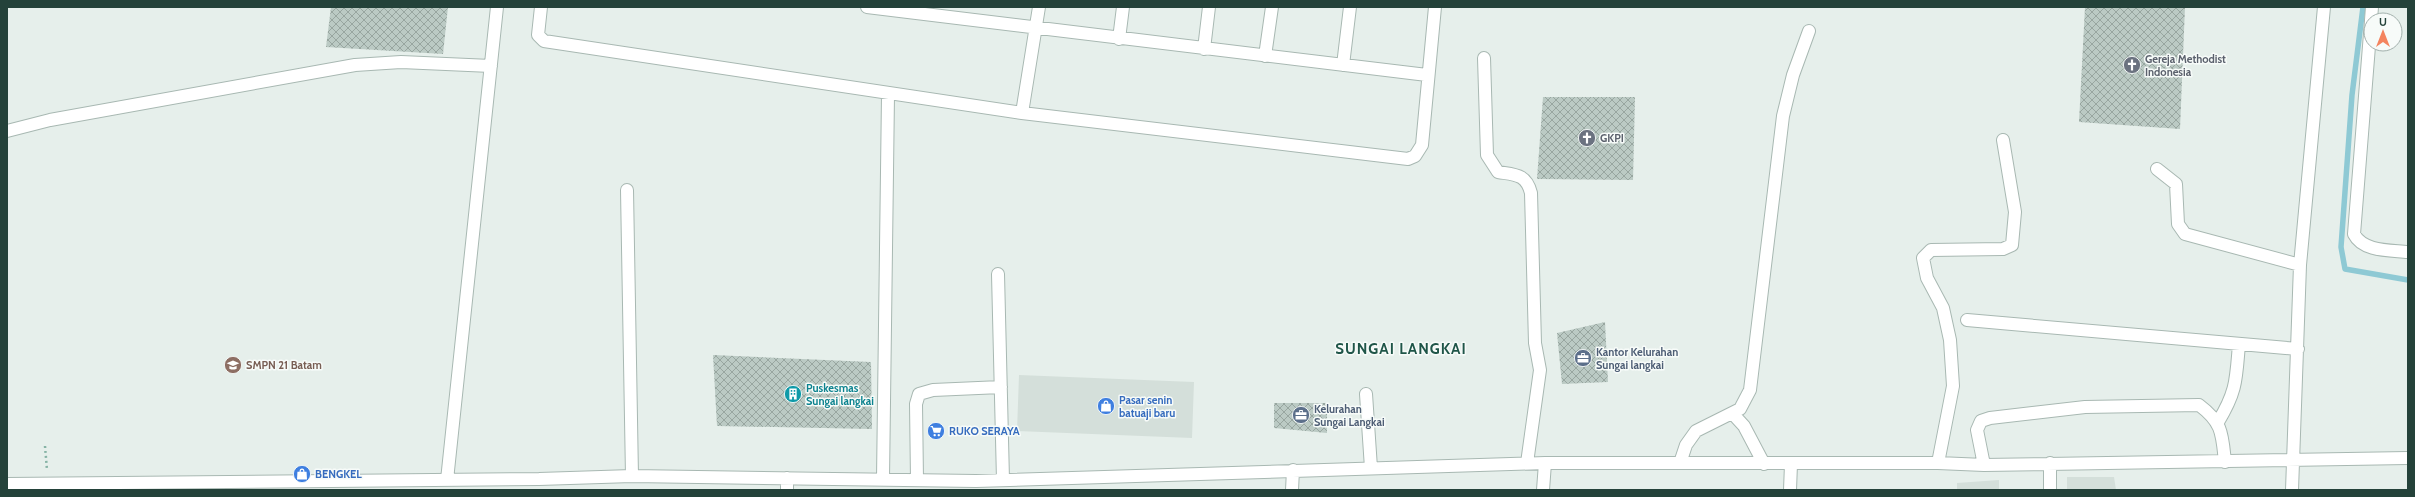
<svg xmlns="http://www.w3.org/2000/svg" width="2415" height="497" viewBox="0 0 2415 497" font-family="Cabin,sans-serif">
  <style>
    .built { fill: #d4dfda }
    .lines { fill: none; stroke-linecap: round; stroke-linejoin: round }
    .stream { stroke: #8ec9d4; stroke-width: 5.5 }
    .building { fill: url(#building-cross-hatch) }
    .minor-casing { stroke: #a8b8b2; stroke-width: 14 }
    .path { stroke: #86b3a5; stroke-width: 2.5; stroke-dasharray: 2 3; stroke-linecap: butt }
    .minor { stroke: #fff; stroke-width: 12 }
    .labels { text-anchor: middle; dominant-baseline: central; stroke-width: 3; stroke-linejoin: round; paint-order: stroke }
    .worship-label { font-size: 11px; font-weight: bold; fill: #5b616d; stroke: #f7fbf9; text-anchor: start }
    .service-label { font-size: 11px; font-weight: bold; fill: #4e5e75; stroke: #f7fbf9; text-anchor: start }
    .education-label { font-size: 11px; font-weight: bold; fill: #785e54; stroke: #f7fbf9; text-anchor: start }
    .culture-label { font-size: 11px; font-weight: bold; fill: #0d838f; stroke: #f7fbf9; text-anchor: start }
    .shop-label { font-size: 11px; font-weight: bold; fill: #366cbe; stroke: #f7fbf9; text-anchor: start }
    .district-label { font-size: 15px; font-weight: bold; letter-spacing: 1px; fill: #1f5548; stroke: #f7fbf9 }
  </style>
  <defs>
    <pattern id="building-cross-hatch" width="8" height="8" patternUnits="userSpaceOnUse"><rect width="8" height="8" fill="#bbcac4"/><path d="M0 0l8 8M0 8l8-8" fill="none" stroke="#98a6a0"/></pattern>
  </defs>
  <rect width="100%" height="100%" fill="#e6efeb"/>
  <path class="built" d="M1019 375 1194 382 1192 438 1017 431Z
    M2067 477H2114L2116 490H2067Z
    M1999 480V490H1957V483Z"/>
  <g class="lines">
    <path class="stream" d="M2363 7 2352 95 2341 247 2345 269 2408 280"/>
  </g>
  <path class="building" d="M331 7H448L443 54 326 47Z
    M2085 7H2185L2180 129 2079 122Z
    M1543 97H1635L1633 180 1537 179Z
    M1605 322 1608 382 1562 384 1557 333Z
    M713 355 871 362 872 429 717 426Z
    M1274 403H1327V433L1274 428Z"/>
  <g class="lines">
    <defs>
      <path id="minor" d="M541 7 538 35 544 41 1022 113 1039 7
        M867 7 1427 75
        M2371 20 2372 7
        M2371 21 2354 234C2363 252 2391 250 2408 252
        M1119 39 1123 7
        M1204 49 1209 7
        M1265 56 1272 7
        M1484 58 1487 155 1498 172C1516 175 1526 174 1531 193L1535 343 1540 370 1527 463
        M1343 65 1350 7
        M1022 113 1408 159 1415 156 1422 145 1435 7
        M7 131 50 120 355 65 401 62 491 66
        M2157 169 2176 184 2178 224 2185 234 2300 265
        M627 190 632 476
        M998 274 1003 480
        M1967 320 2298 349
        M1366 394 1371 468
        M1733 414 1744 426 1764 464
        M2218 422C2237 391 2236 379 2239 344
        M1680 463 1686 445 1696 431 1740 409 1750 390 1783 116 1793 75 1809 31
        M1938 463 1953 386 1950 340 1943 308 1927 278 1923 258 1931 250 2003 249 2012 245 2015 212 2003 140
        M1984 465 1977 430 1981 421 1990 418 2085 407 2199 405C2223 423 2222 434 2225 462
        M787 478V490
        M883 479 888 95
        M447 480 497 7
        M917 480 916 404 919 394 933 390 1001 387
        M7 484 539 479 632 476 976 481 1545 463H1938L1984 465 2408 458
        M1292 490 1293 470
        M1543 490 1545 463
        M1790 490 1791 464
        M2050 490V463
        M2292 490 2300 265 2324 7"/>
    </defs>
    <use href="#minor" class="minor-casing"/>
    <path class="path" d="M45 446 47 470"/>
    <use href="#minor" class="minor"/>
  </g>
  <defs>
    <symbol id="church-disc" viewBox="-11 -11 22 22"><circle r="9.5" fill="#6b7280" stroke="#f7fbf9"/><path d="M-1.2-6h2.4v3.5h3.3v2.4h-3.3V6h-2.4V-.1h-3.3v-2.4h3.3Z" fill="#fff"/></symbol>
    <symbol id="office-disc" viewBox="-11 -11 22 22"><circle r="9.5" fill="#5c6f8a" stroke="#f7fbf9"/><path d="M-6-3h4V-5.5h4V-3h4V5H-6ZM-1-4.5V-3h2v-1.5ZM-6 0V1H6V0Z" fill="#fff"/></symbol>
    <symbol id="school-disc" viewBox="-11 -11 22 22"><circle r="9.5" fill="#8d6e63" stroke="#f7fbf9"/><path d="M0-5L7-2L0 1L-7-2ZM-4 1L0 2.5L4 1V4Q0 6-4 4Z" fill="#fff"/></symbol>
    <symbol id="building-disc" viewBox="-11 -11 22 22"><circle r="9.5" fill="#0f9aa8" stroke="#f7fbf9"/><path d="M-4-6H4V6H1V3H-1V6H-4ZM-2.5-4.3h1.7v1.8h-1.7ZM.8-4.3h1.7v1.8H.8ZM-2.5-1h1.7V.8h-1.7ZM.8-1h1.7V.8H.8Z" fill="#fff"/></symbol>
    <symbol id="shop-disc" viewBox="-11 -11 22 22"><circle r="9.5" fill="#3f7fe0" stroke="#f7fbf9"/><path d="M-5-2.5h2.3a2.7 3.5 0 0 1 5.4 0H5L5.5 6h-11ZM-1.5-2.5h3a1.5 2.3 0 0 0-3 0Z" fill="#fff"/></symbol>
    <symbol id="supermarket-disc" viewBox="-11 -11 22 22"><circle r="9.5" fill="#3f7fe0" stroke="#f7fbf9"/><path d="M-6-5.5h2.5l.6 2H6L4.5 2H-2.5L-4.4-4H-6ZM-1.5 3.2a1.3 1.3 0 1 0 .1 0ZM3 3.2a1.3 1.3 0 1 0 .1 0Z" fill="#fff"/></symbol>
  </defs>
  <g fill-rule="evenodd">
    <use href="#church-disc" x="2122" y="55" width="20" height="20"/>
    <use href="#church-disc" x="1577" y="128" width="20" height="20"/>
    <use href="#office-disc" x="1573" y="348" width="20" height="20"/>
    <use href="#school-disc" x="223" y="355" width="20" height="20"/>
    <use href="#building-disc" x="783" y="384" width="20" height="20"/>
    <use href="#shop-disc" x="1096" y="396" width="20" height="20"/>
    <use href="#office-disc" x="1291" y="405" width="20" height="20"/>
    <use href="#supermarket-disc" x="926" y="421" width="20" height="20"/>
    <use href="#shop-disc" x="292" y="464" width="20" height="20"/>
  </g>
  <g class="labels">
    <g class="worship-label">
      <text x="2145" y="59">Gereja Methodist<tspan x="2145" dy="13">Indonesia</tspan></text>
      <text x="1600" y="138">GKPI</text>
    </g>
    <g class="service-label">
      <text x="1596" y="352">Kantor Kelurahan<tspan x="1596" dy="13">Sungai langkai</tspan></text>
      <text x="1314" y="409">Kelurahan<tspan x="1314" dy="13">Sungai Langkai</tspan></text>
    </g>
    <g class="education-label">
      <text x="246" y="365">SMPN 21 Batam</text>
    </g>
    <g class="culture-label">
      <text x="806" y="388">Puskesmas<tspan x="806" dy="13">Sungai langkai</tspan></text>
    </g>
    <g class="shop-label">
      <text x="1119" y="400">Pasar senin<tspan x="1119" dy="13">batuaji baru</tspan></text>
      <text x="949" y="431">RUKO SERAYA</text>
      <text x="315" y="474">BENGKEL</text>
    </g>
    <g class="district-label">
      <text x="1401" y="349">SUNGAI LANGKAI</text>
    </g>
  </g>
  <rect width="2415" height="497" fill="none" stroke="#24423a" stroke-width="16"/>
  <g transform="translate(2383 32)"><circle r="19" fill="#f7fbf9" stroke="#a3b1ad"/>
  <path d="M0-3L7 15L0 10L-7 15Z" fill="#f4845f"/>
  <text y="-6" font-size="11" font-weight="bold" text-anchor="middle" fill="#24423a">U</text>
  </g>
</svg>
